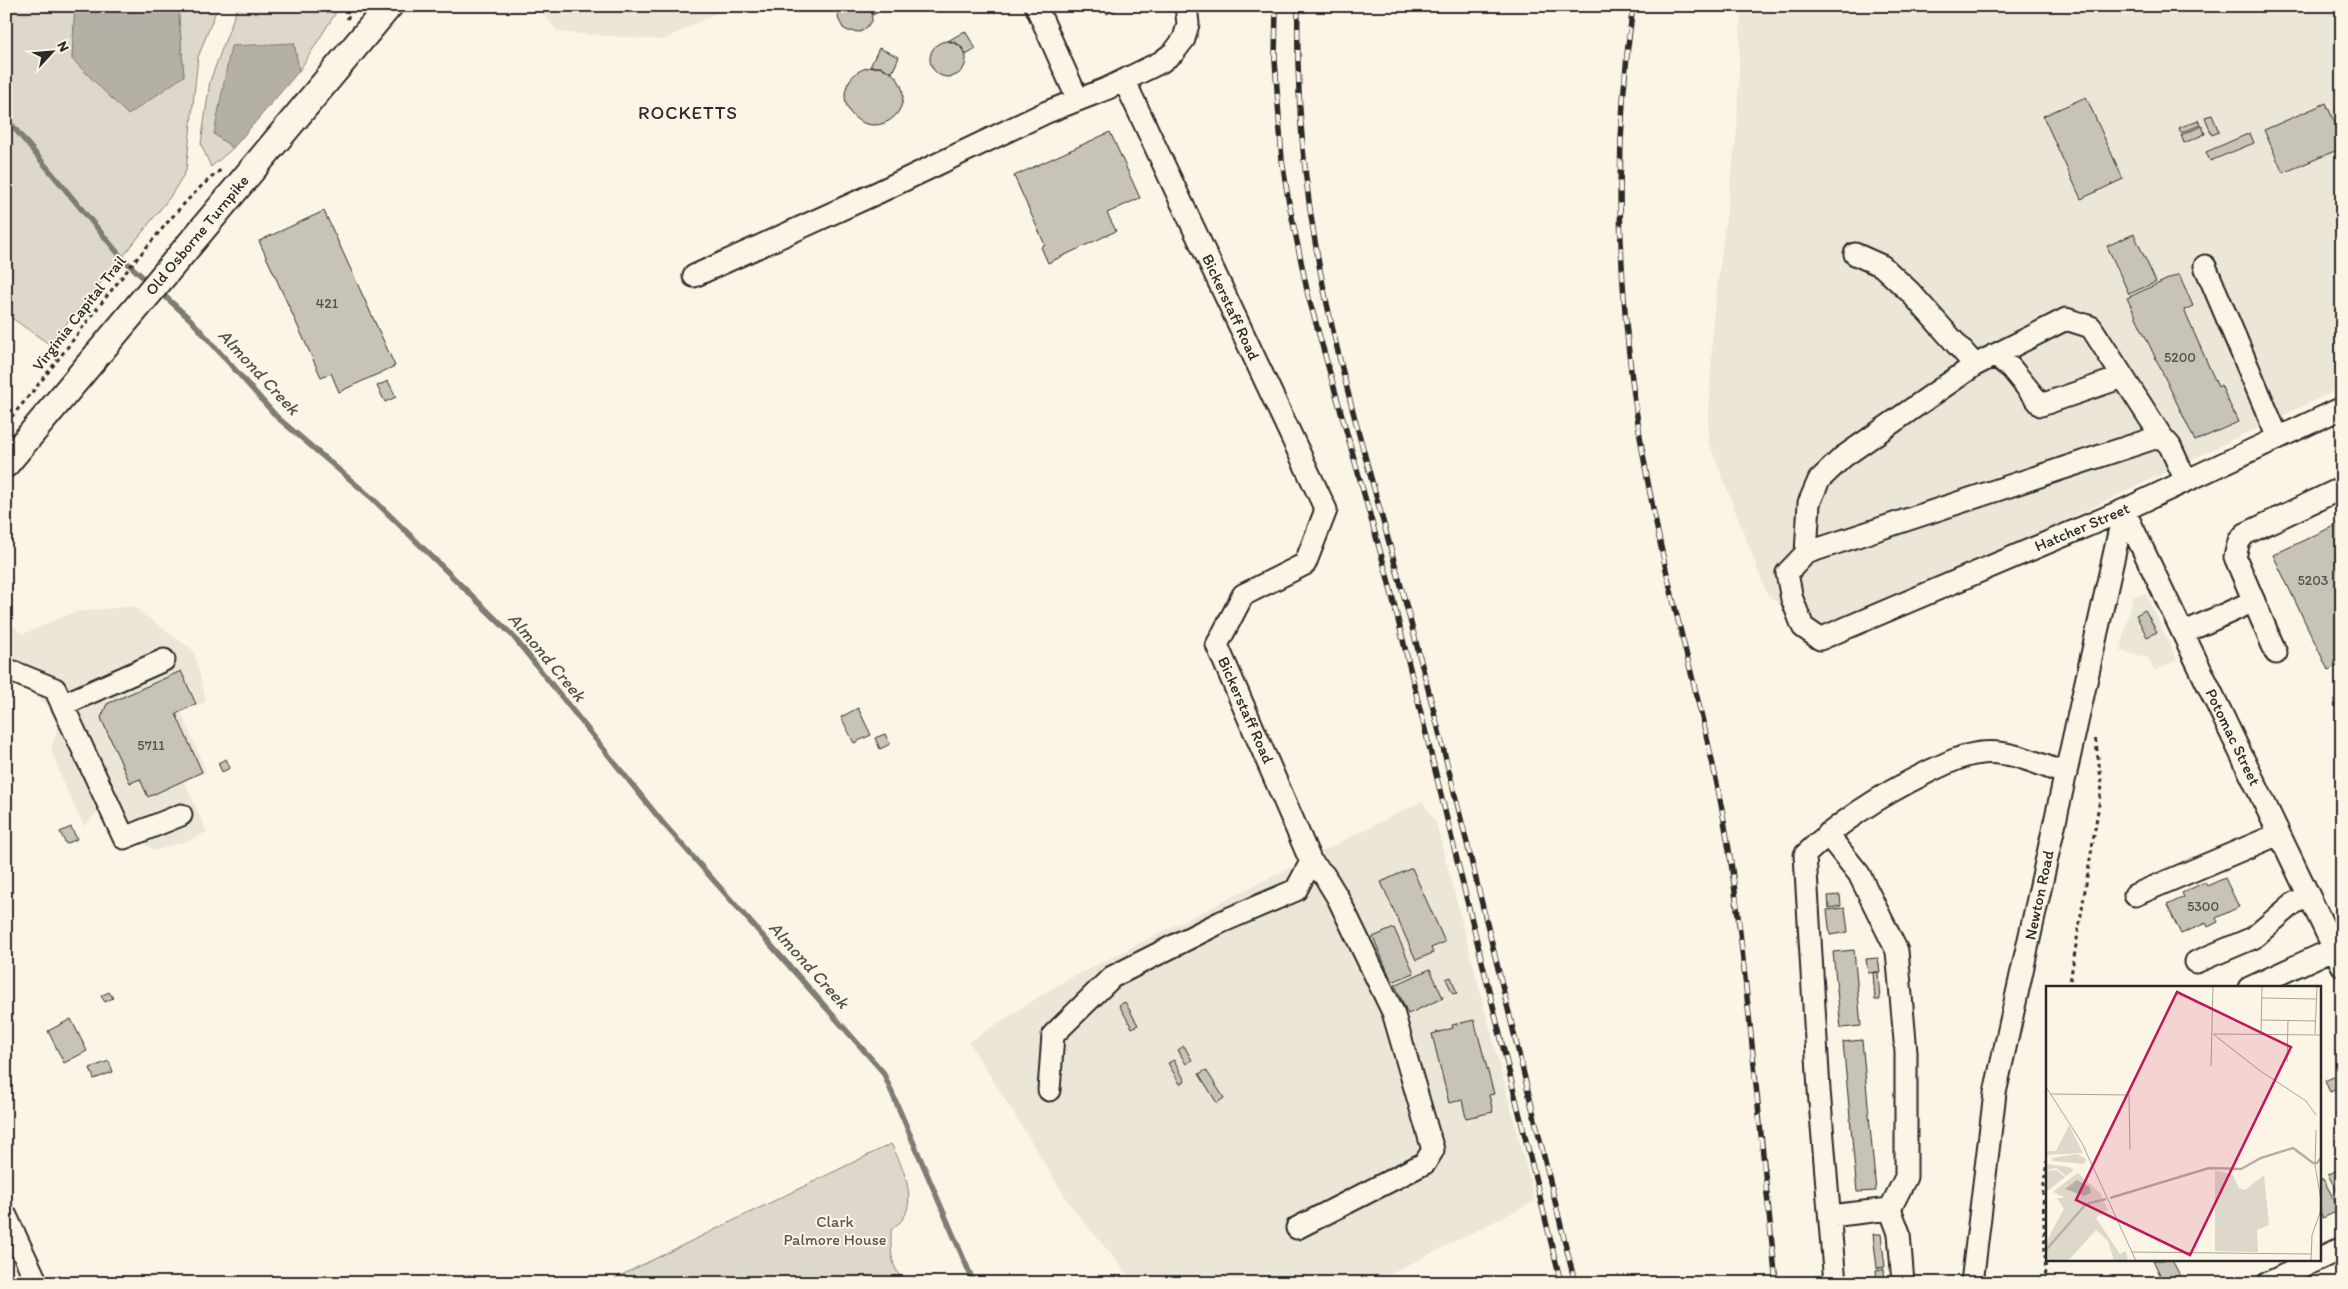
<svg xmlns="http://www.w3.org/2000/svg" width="2348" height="1289" viewBox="0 0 2348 1289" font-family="Itim,sans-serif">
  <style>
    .built { fill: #ece6d7 }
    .green { fill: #ded8ca; stroke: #84827a }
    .water { fill: #b4b0a5; stroke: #7d7b74 }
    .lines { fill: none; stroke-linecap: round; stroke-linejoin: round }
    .stream { stroke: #7d7b74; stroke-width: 5.5 }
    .building { fill: #c8c3b7; stroke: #2b2b2b }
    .minor-casing { stroke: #2b2b2b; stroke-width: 25 }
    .major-casing { stroke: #2b2b2b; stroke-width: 30 }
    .path { stroke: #2b2b2b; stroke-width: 3; stroke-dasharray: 4 4; stroke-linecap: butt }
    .minor { stroke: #fcf5e5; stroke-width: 21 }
    .major { stroke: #fcf5e5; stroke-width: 26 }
    .rail-casing { stroke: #2b2b2b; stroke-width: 5.5 }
    .rail { stroke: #fcf5e5; stroke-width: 4; stroke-dasharray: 11; stroke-linecap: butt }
    .labels { text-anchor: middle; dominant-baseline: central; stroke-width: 4; stroke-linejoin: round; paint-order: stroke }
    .number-label { font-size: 14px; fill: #52514e }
    .street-label { font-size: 16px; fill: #2b2b2b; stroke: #fcf5e5 }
    .park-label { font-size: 16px; fill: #585653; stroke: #fcf5e5 }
    .water-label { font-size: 18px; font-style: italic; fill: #545350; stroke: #fcf5e5 }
    .quarter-label { font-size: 19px; letter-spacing: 1px; fill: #2b2b2b; stroke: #fcf5e5 }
    .inset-river { fill: none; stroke: #b4b0a5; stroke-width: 2.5 }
    .inset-road { fill: none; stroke: #a8a49b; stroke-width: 1 }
    .view { fill: #c2185b; fill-opacity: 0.15; stroke: #c2185b; stroke-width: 2.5 }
    .inset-edge { fill: none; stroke: #2b2b2b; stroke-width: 2.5 }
  </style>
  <rect width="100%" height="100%" fill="#fcf5e5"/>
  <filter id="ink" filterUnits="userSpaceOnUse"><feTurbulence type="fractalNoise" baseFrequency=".02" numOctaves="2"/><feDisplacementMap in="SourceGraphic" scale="10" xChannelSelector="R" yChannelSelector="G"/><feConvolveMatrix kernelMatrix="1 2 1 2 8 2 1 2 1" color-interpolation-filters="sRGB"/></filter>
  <g filter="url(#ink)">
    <path class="built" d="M537 6H730L663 40 558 32Z
      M1741 6H2342V387L1820 639 1767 594 1708 440 1713 320 1737 130Z
      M2146 594 2177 660 2154 671 2147 657 2120 651 2133 596Z
      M132 606 194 651 206 702 181 711 206 772 184 781 207 832 188 841 154 851 101 809 84 826 66 789 51 750 61 714 22 687 6 683V621L23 634 75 612Z
      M1422 801 1436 823 1535 1201 1372 1283H1135L1073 1209 969 1042 1059 984Z"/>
    <path class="green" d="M6 6H75L72 59 184 76 178 6H218L198 57 186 171 170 197 122 258 49 344 6 314Z
      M238 6H340L299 71 294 43 214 134 233 148 211 167 201 144 210 81Z
      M891 1144C902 1164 918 1199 902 1220 898 1225 893 1226 891 1231 891 1252 890 1270 908 1283H605Z"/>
    <path class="water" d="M75 6H178L184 76 128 115 72 59Z
      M294 43 299 71 233 148 214 134 231 46Z"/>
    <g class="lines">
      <path class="stream" d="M6 118 122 258 149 283
        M158 290 191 320 277 417 373 499 512 635 663 823 883 1072 974 1283"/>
    </g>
    <path class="building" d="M840 6H871L872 21 865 29 860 32 848 31 843 28 838 18Z
      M871 6H886V7L873 15Z
      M1103 6H1123L1107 14Z
      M965 31 976 49 966 55 959 45 948 41Z
      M930 59a18 18 0 1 1 36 0a18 18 0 1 1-36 0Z
      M879 48 899 57 892 73 881 67H870Z
      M845 96a29 29 0 1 1 58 0a29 29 0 1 1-58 0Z
      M2086 97 2123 179 2081 199 2043 116Z
      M2326 103 2342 139V148L2283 173 2264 130Z
      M2212 115 2219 132 2212 135 2205 117Z
      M2198 120 2200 125 2181 133 2179 128Z
      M2202 126 2205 134 2184 143 2181 135Z
      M1110 132 1140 198 1107 213 1116 231 1048 263 1041 247 1045 245 1014 176Z
      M2250 133 2254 143 2210 161 2206 152Z
      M324 211 395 366 339 392 331 373 321 377 259 241Z
      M2134 234 2156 282 2129 294 2107 246Z
      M2179 274 2193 306 2184 310 2218 387 2221 385 2238 422 2195 441 2127 298Z
      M388 381 396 397 385 402 377 386Z
      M2342 522V664L2328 670 2273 555Z
      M2145 610 2157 632 2147 637 2136 615Z
      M181 671 196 704 176 714 202 772 148 797 140 779 130 783 101 718 107 704Z
      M858 708 871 735 854 743 841 717Z
      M885 734 890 744 880 749 875 738Z
      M226 759 230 768 222 772 218 763Z
      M71 827 77 839 66 844 60 832Z
      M1412 868 1445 942 1431 948 1433 953 1416 960 1381 882Z
      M2225 878 2239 907 2216 918 2218 922 2208 927 2206 923 2181 934 2167 905 2184 897 2182 893 2205 882 2207 886Z
      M1840 895 1841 906 1829 908 1828 896Z
      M1845 908 1848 932 1830 935 1827 910Z
      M1394 928 1414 973 1392 982 1373 937Z
      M1854 950 1861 1026 1841 1028 1833 952Z
      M1878 958 1880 972 1868 973 1866 959Z
      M1430 969 1443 998 1408 1014 1395 985Z
      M1873 972H1878L1880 1000H1875Z
      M1451 977 1457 993 1453 994 1446 979Z
      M109 992 113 998 105 1002 101 996Z
      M1125 1002 1138 1025 1132 1028 1119 1005Z
      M71 1019 87 1051 64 1063 48 1031Z
      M1474 1020 1494 1094 1489 1095 1493 1112 1466 1118 1462 1100 1449 1103 1432 1034 1453 1028 1452 1025Z
      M1862 1040 1876 1191 1857 1192 1843 1042Z
      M1184 1046 1192 1060 1186 1064 1178 1050Z
      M1174 1060 1185 1081 1180 1084 1168 1063Z
      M109 1061 113 1072 94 1079 90 1068Z
      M1206 1070 1224 1098 1217 1103 1199 1074Z
      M2339 1074 2342 1087 2330 1092 2325 1081Z
      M2342 1167V1200L2328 1175Z
      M2323 1179 2340 1210 2323 1218 2319 1210V1181Z
      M1873 1234H1881L1885 1267 1877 1268Z
      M2153 1260H2172L2184 1283H2164Z
      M1884 1269 1885 1283H1877L1876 1270Z"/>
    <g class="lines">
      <defs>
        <path id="minor" d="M1036 6 1078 100
          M1855 254 1882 266 1910 292 1975 365
          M2205 266 2278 438
          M694 276 879 192 1047 112 1106 89 1161 62 1174 52 1184 39 1188 24 1186 6
          M1994 355 2011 368 2041 405 2123 377
          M2186 481 2170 446 2161 436 1806 553 1787 573 1792 599 1803 627 1820 639 2124 510 2342 408
          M2124 510 2342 965
          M1806 553 1809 503 1819 480 1843 457 1975 365 2066 319 2091 327 2161 436
          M2183 633 2254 601
          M2276 653 2235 557 2239 541 2245 534 2342 488
          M6 669 55 689 124 838 181 815
          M62 705 164 660
          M1827 834 1859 874 1897 951 1906 1052V1177L1890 1209 1830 1216
          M2135 895 2279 834
          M2196 962 2253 938 2294 903 2309 896
          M2249 988 2342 945
          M1049 1090 1053 1035 1112 977 1221 922 1296 890 1311 862 1217 645 1243 595 1305 564 1326 510 1124 80
          M1890 1209 1899 1233 1903 1283
          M6 1216 37 1283
          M1297 1228 1425 1163 1433 1150 1393 1012 1338 898 1324 875 1311 862
          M2319 1259 2342 1248
          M1835 1283 1819 1090 1805 855C1841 820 1883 794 1928 772 1945 764 1962 755 1981 753 2010 750 2039 764 2066 774
          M1972 1283 1995 1093 2124 510
          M2268 1283 2316 1260"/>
        <path id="major" d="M6 464 389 6"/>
      </defs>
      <use href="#minor" class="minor-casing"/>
      <use href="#major" class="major-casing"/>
      <path class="path" d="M347 19 354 6
        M6 423C57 365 100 301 151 242 173 216 194 190 222 169
        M2069 988 2102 786 2095 736
        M2046 1283 2043 1192 2047 1161"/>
      <use href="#minor" class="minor"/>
      <use href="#major" class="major"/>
      <defs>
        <path id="rail" d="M1276 6 1275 60 1282 160 1288 198 1308 295 1388 579 1561 1283
          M1298 6C1296 96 1304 187 1321 275 1346 401 1386 525 1418 650 1473 861 1523 1072 1575 1283
          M1633 6C1608 180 1621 357 1657 528 1678 632 1710 733 1727 838 1738 900 1743 962 1750 1025 1758 1111 1767 1197 1776 1283"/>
      </defs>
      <use href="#rail" class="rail-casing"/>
      <use href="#rail" class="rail"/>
    </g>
  </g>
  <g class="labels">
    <g class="number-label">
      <text x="327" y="303">421</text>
      <text x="2180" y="357">5200</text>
      <text x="2313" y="580">5203</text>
      <text x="151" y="745">5711</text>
      <text x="2203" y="906">5300</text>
    </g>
    <g class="street-label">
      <text transform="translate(197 235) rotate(-50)">Old Osborne Turnpike</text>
      <text transform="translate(1231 307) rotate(65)">Bickerstaff Road</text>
      <text transform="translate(79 313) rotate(-52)">Virginia Capital Trail</text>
      <text transform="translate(2082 527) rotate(-23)">Hatcher Street</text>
      <text transform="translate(1246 710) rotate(66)">Bickerstaff Road</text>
      <text transform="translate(2233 737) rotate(64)">Potomac Street</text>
      <text transform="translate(2039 895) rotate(-78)">Newton Road</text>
    </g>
    <g class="park-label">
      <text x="835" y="1221">Clark<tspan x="835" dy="18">Palmore House</tspan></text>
    </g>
    <g class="water-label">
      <text transform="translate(259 372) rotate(47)">Almond Creek</text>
      <text transform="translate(547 657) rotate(50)">Almond Creek</text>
      <text transform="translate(809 965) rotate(48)">Almond Creek</text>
    </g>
    <g class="quarter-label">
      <text x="688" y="112">ROCKETTS</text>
    </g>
  </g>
  <g transform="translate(2046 986)">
    <rect width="275" height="275" fill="#fcf5e5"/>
    <path d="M23 139 37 167 0 169V165H10ZM31 168 40 173 38 178 7 175 6 172ZM0 178 23 181 28 184 20 190 10 182 0 184ZM10 184 19 191 0 206V185ZM169 184 187 189 193 202 199 204 218 189 223 239 211 244 212 266 169 265ZM32 187 54 207 62 224 50 232 74 268 80 265 82 275H68L62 255 50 244 22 275H0V256L18 223 11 212H20L7 206ZM28 198H38L44 201 38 210 20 203Z" fill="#ded8ca" fill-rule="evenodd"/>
    <path d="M31 194 44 201 45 207 38 210 19 203Z" fill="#b4b0a5"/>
    <path class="inset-river" d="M64 212 163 182 195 183 215 172 247 162 267 177H271L275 172M0 264 40 218 60 213"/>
    <path class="inset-road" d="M216 12 270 13M215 34 270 35M167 48 213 84 260 115 270 129M168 48 275 49M215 48 216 0M269 48 271 0M241 76 242 35M165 80 167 0M0 101 36 157 90 275M5 108 83 109 84 164M270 144 269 179 275 214M86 266 265 268M265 275 266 249 275 224"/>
    <path class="view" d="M131 6 245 61 144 269 30 214Z"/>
    <rect width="275" height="275" class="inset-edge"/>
  </g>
  <rect width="2348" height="1289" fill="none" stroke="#fcf5e5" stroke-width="25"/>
  <rect x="12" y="12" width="2323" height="1264" fill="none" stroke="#2b2b2b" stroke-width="2" filter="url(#ink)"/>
  <g transform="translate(52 52) rotate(64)" stroke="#fcf5e5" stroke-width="4" paint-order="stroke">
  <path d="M0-4L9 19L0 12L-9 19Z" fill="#2b2b2b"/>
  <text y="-8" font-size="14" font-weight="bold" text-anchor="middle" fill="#2b2b2b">N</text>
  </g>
</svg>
